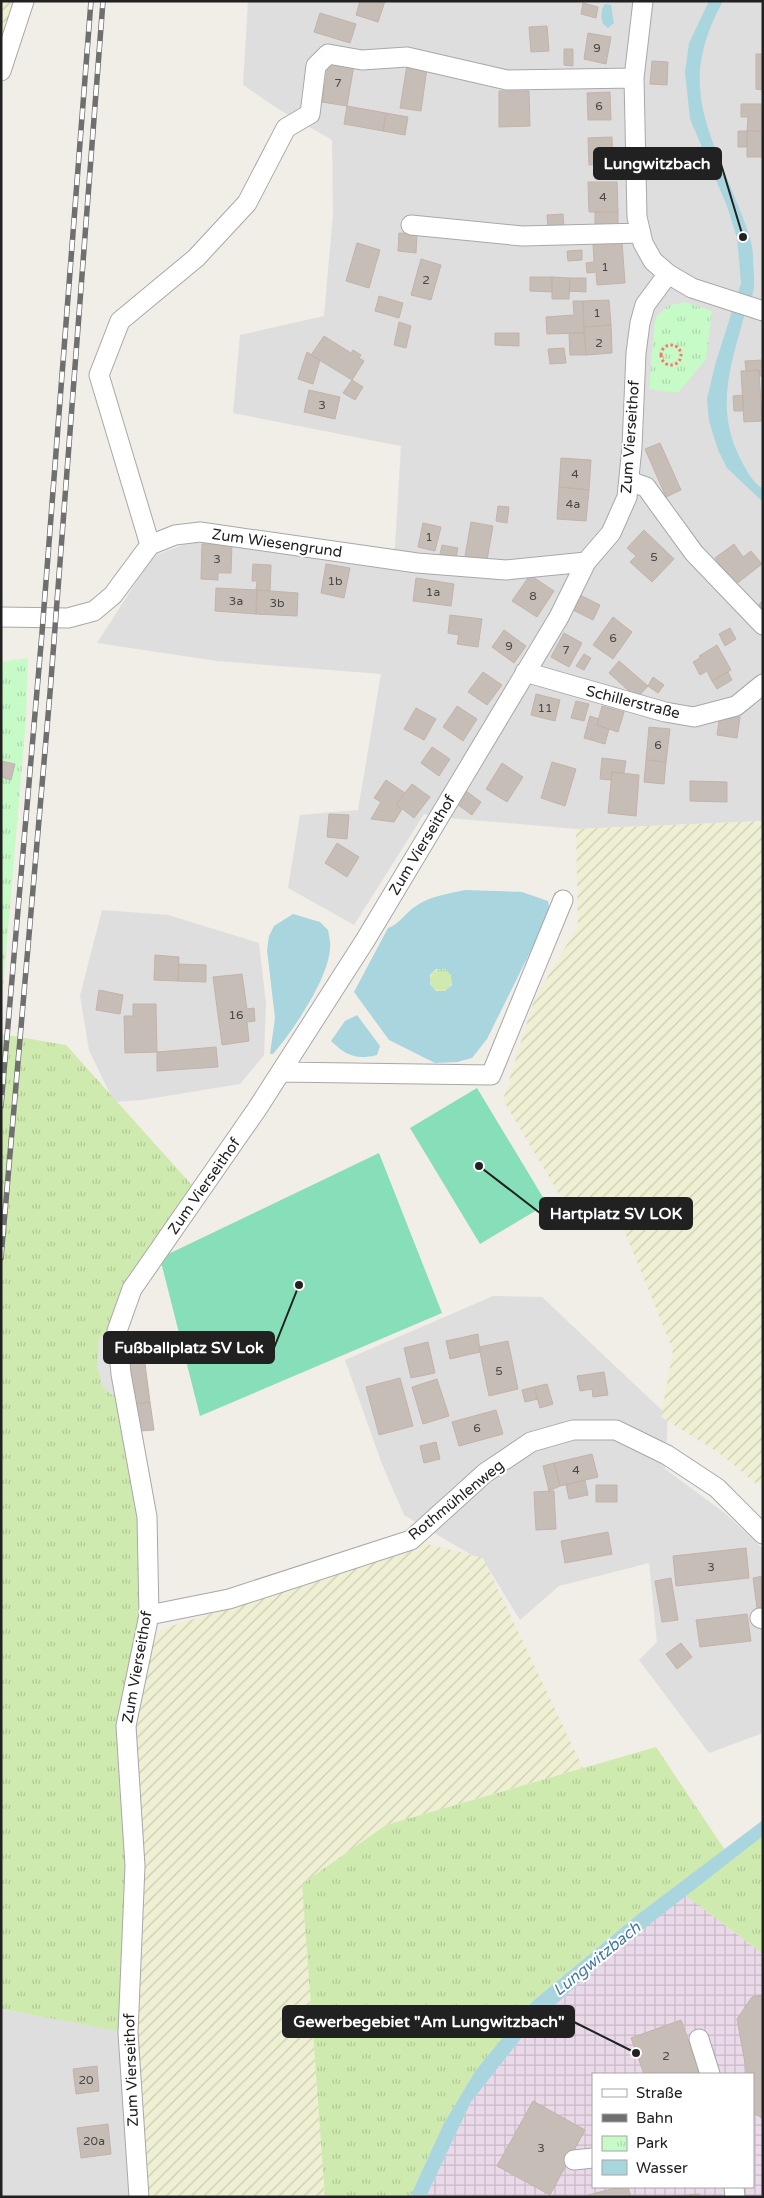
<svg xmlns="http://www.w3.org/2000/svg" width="764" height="2198" viewBox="0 0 764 2198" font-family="'Varela Round',sans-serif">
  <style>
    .residential { fill: #dfdede }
    .industrial { fill: url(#industrial-grid); fill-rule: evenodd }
    .farmland { fill: url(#farmland-furrows) }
    .grass { fill: url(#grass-tufts) }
    .park { fill: url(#park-tufts) }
    .pitch { fill: #86dfb8 }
    .parking { fill: #e1e1e1 }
    .water { fill: #a8d5de; fill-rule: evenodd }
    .building { fill: #c6bdb6; stroke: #c3b3a9 }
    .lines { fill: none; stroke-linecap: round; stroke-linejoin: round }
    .minor-casing { stroke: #a8a8a8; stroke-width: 21 }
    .path { stroke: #fa7770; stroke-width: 3; stroke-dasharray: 2.5 2.5; stroke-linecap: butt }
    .minor { stroke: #fff; stroke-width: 19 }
    .rail-casing { stroke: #6f6f6f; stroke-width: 5.5 }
    .rail { stroke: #fff; stroke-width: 4; stroke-dasharray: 11; stroke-linecap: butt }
    .labels { text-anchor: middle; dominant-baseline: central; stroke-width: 4; stroke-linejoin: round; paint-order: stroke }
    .number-label { font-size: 12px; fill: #4a4846 }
    .street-label { font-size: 15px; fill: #212121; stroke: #fff }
    .water-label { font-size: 16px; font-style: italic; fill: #4678a1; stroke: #fff }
    .leader { fill: none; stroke: #212121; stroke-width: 2 }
    .callout-dot { fill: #212121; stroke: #fff; stroke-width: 2 }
    .callout { fill: #212121; stroke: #212121; stroke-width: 2 }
    .callout-label { font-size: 16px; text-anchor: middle; font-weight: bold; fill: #fff }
  </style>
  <defs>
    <pattern id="industrial-grid" width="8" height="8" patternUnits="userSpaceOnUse" patternTransform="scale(1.25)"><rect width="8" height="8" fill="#ead9e8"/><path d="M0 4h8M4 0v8" fill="none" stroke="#c8bac7"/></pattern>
    <pattern id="farmland-furrows" width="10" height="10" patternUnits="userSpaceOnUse" patternTransform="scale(1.25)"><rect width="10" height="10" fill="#efefd3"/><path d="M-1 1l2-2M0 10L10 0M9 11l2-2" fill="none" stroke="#cdcdb5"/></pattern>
    <pattern id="grass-tufts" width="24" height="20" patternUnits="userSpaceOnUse" patternTransform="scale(1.25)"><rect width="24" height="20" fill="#cfeaae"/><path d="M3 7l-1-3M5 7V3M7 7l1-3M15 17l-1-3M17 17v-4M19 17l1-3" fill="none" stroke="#b1c895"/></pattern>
    <pattern id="park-tufts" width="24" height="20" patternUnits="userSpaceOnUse" patternTransform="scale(1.25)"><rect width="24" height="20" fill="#c6fac7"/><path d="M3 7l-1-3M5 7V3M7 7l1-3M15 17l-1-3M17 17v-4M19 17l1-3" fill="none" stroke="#aad6ab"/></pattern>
  </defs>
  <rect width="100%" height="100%" fill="#f1ede7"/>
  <path class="residential" d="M248 1H763V821L577 829 448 818 424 814 354 925 288 888 300 815 358 810 381 674 217 661 97 643 153 556 188 543H245L388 567 395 547 401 446 233 413 240 335 324 316 333 214 332 140 280 110 243 85Z
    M102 910 168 915 259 943 266 1003 264 1055 240 1084 142 1100 114 1102 89 1050 80 996Z
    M493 1296 542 1297 668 1416 665 1469 726 1514 762 1548 763 1733 709 1753 639 1660 657 1642 649 1563 559 1586 520 1620 485 1563 404 1515 382 1464 345 1360Z
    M1 2009 120 2031 135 2197H1Z"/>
  <path class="industrial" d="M685 1895 763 1954V2197H426L471 2102 527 2031 605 1959ZM593 2074H753V2187H593Z"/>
  <path class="farmland" d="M1 1H17L1 50Z
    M763 821V1489L718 1452 661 1417 673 1350 618 1215 570 1212 503 1100 534 1000 578 926 576 829Z
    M419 1542 483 1558 583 1768 386 1825 302 1884 325 2197H146L139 2114 132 1730 148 1642 162 1629 399 1555Z"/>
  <path class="grass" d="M430 980a11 11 0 1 1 22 0a11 11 0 1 1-22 0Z
    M1 1034 66 1045 199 1193 117 1331 132 1438 149 1615 126 1726 128 2033 1 2009Z
    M656 1747 725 1850 637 1915 533 2001 476 2070 444 2123 410 2197H325L302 1884 386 1825Z
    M763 1836V1954L685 1895Z"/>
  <path class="park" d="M685 302 712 311 706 359 678 393 649 389 655 318 667 306Z
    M28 658 26 719 1 1010V662Z"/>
  <path class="pitch" d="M477 1088 547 1204 480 1244 410 1128Z
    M379 1153 442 1313 200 1416 160 1258Z"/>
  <path class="parking" d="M117 1331 124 1392 112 1395 103 1387 97 1367 99 1337Z"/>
  <path class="water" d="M709 1H723C678 83 707 125 737 203 743 219 753 239 753 257 753 267 755 278 754 287 753 298 746 309 743 320 730 368 716 408 739 456 745 468 752 482 763 489V502L727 468 718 450 709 421 707 399 715 365 741 283 737 238 727 206 690 119 685 72 689 43Z
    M605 4 611 5 614 23 608 28 603 24C601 18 600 10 605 4Z
    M465 890 522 892 548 901 550 912 487 1039 472 1058 457 1062 435 1063 389 1040 354 992 388 928C400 924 406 912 416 906 431 896 447 894 465 890ZM436 969H445L451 975 452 985 445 991H436L430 984V975Z
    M293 914 320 922 328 930C329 936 331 943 330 949 328 979 293 1031 273 1054H270L275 1018 267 950 269 936 274 926Z
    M357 1015 380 1046 377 1055C356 1060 347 1056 331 1041L345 1021Z
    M763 1820V1836L605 1959 527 2031 471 2102 426 2197H410L444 2123 476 2070 533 2001 637 1915Z"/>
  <path class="building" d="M360 1H385L378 22 356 15Z
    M583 3 598 7 596 18 581 14Z
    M320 13 356 24 350 43 314 32Z
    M547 26 549 51 531 52 529 27Z
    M588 33 611 37 606 64 584 59Z
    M564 49H573V66L564 65Z
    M756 54H763V90L756 89Z
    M329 60 354 65 347 106 322 102Z
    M652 61 668 62 667 85 650 84Z
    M407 65 427 68 421 111 400 108Z
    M499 91H529L530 126 499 127Z
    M610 92 611 120H588L587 93Z
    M741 104H763V131H747L748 117H741Z
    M347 106 386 113 383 131 344 124Z
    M386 113 408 117 405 135 383 131Z
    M738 131H747V147H738Z
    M747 131H763V157H747Z
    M612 137 613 164 589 165 588 138Z
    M588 182H617L618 212H589Z
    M595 212H618V228L595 229Z
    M563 214 564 227 548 228 547 215Z
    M399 233 417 234 416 253 398 251Z
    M622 242 625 283 597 285 596 272 587 273 586 263 594 262 593 244Z
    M357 243 380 250 369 288 346 281Z
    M582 250V260L568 261 567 251Z
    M421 259 441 265 431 300 411 295Z
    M530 277H552V292L530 291Z
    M552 277 570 278 569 299H552Z
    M570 278H586V292L569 291Z
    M379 296 403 303 399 318 375 311Z
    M609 300 611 325 584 327 583 301Z
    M573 301H583L584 333 547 334 546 317 574 315Z
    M399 322 411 326 406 348 394 345Z
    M611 325 612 353 586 355 584 327Z
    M495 333H519V346L495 345Z
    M569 333H584L586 355H570Z
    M324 336 351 353 353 350 361 355 359 358 364 361 352 380 311 355Z
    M564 348 566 363 550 364 548 349Z
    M307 352 320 360 313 384 298 379Z
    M763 360V376H760L759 370 746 371 745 361Z
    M759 370 762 421 744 422 741 371Z
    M352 380 363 387 355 400 343 393Z
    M309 390 340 397 335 419 304 412Z
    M743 395V411H734L733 396Z
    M660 443 681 490 666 497 645 449Z
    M561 458 591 460 589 490 559 487Z
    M559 487 589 490 586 521 557 519Z
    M498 506 509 507 507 523 496 521Z
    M471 522 493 526 487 560 465 556Z
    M423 523 441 527 435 551 418 547Z
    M644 530 674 559 652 582 630 562 636 556 627 548Z
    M202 544H232L231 573H218V580L201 579Z
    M734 544 743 557 751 551 762 564 735 585 715 558Z
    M442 545 458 548 456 558 440 554Z
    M253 564 271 565 270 591 256 590 257 581H252Z
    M326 564 350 568 344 598 321 593Z
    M530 575 554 591 537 617 512 601Z
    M416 578 454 584 451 606 413 601Z
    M216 588 257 590 256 614 215 611Z
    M257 590 298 593 297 616 256 614Z
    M580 595 600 605 593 620 573 610Z
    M763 600V610L758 606Z
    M450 615 482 619 478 647 457 644 459 635 448 633Z
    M613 617 632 632 613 659 593 645Z
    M730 628 736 639 725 646 719 634Z
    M504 630 526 646 514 663 492 647Z
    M564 633 582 643 569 667 551 657Z
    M717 645 731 670 712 681 707 671 700 675 693 662 700 658 699 656Z
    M584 654 591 658 584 670 576 666Z
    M619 661 648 686 637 698 609 673Z
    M483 672 502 685 487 705 468 692Z
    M728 672 732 680 717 689 712 681Z
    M653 677 664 685 658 693 648 686Z
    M536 694 560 700 555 721 531 715Z
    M576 701 589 704 584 721 571 718Z
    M457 706 477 719 463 741 443 727Z
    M602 706 624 712 618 732 597 725Z
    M416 708 436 719 424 740 404 729Z
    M720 714 740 717 737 738 717 735Z
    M590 716 599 719 597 725 609 729 605 744 584 738Z
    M649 727 670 729 666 762 646 760Z
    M432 747 450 759 439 776 421 763Z
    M602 758 626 761 624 773 612 772 611 780 600 779Z
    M646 760 666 762 664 784 644 782Z
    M1 761 15 764 11 780 1 777Z
    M552 762 576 769 565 806 541 798Z
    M502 763 523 777 507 802 486 789Z
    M612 772 639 775 636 816 608 813Z
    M386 780 405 793 396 804 402 809 394 822 371 819 381 802 374 798Z
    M690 781 727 782V802L690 801Z
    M412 784 430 797 414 818 396 804Z
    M466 791 481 802 472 815 457 804Z
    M329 814 349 815 347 839 327 837Z
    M337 843 359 857 347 877 325 863Z
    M155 955 179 957 178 981 154 980Z
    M179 964 206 965V982L178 981Z
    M242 974 247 1009 254 1008 255 1021 247 1022 249 1041 222 1045 213 977Z
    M99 990 123 995 120 1014 96 1010Z
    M133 1004H156L157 1052 125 1053 124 1016H133Z
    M216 1047 218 1067 157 1071V1052Z
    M478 1334 480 1352 450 1359 446 1341Z
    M142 1341 150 1402 134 1404 126 1343Z
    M508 1341 518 1389 489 1396 479 1347Z
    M428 1342 435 1373 411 1378 404 1348Z
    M604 1372 608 1395 593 1397 592 1389 580 1391 577 1376Z
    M400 1378 413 1426 379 1435 366 1387Z
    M437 1379 449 1416 423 1424 412 1387Z
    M547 1384 553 1404 540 1408 534 1387Z
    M534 1387 538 1399 525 1402 522 1390Z
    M150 1402 154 1430 140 1431 136 1404Z
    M496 1410 503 1434 459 1446 452 1422Z
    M436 1442 440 1459 424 1463 420 1446Z
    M592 1454 598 1477 560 1486 554 1463Z
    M554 1463 560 1486 549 1491 543 1466Z
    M585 1480 588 1495 569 1499 566 1485Z
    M596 1485H617V1502H596Z
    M554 1491 556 1529 536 1530 534 1492Z
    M608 1532 612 1554 565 1563 561 1541Z
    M746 1548 749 1578 676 1586 673 1556Z
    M763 1576V1607L757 1608 753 1578Z
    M671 1578 678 1620 662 1622 655 1581Z
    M747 1614 751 1641 700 1647 696 1620Z
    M681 1643 692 1657 677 1669 666 1654Z
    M763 1995V2119L753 2112V2074H747L737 2019 752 1997Z
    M681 2020 701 2074H644L631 2038Z
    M97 2066 99 2091 76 2094 73 2069Z
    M533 2101 585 2130 550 2195 497 2166Z
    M108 2124 111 2154 81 2158 77 2128Z
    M619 2187H628L631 2197H581Z
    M699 2194 700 2197H667Z"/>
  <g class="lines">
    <defs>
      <path id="minor" d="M643 1 634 78 637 217 643 243 653 261 668 274 692 288 763 311
        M1 71 24 1
        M411 225 522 236 641 233
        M629 481 646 487 694 553 763 625
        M150 545 99 375 120 321 196 258 247 203 286 128 310 114 316 66 328 54 362 60 407 57 507 80 634 78
        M1 617 68 618 94 611 113 595 150 545 175 535 200 532 417 563 506 570 586 562
        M525 672 665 712 694 717 736 706 763 684
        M281 1072 491 1075 563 900
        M149 1615 229 1599 411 1540 485 1473 531 1442 573 1430H616L667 1455 717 1488 763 1534
        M760 1618 763 1619
        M699 2039 710 2074
        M574 2160 593 2158
        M734 2187 735 2197
        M139 2197 128 2033 135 1866 126 1726 149 1615 147 1517 121 1374 117 1331 132 1289 257 1109 366 939 559 617 586 562 611 533 627 497 632 447 636 353 640 323 645 305 668 274"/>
    </defs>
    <use href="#minor" class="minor-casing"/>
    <path class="path" d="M661 355a10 10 0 1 1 20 0a10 10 0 1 1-20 0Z"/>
    <use href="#minor" class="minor"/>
    <defs>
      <path id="rail" d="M1 1106 42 633 91 1
        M1 1258 50 693 103 1"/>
    </defs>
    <use href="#rail" class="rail-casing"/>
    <use href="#rail" class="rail"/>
  </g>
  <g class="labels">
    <g class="number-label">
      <text x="597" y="48">9</text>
      <text x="338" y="83">7</text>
      <text x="599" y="106">6</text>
      <text x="603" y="197">4</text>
      <text x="605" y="267">1</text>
      <text x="426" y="280">2</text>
      <text x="597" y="313">1</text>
      <text x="599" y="343">2</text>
      <text x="322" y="405">3</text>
      <text x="575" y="474">4</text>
      <text x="573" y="504">4a</text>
      <text x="429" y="537">1</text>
      <text x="654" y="557">5</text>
      <text x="217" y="559">3</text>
      <text x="335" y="581">1b</text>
      <text x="433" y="592">1a</text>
      <text x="533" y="596">8</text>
      <text x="236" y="601">3a</text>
      <text x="277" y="603">3b</text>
      <text x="613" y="638">6</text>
      <text x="509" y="646">9</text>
      <text x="566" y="650">7</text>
      <text x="545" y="708">11</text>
      <text x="658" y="745">6</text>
      <text x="236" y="1015">16</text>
      <text x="499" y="1371">5</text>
      <text x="477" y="1428">6</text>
      <text x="576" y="1470">4</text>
      <text x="711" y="1567">3</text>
      <text x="666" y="2056">2</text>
      <text x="86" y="2080">20</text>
      <text x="94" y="2141">20a</text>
      <text x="541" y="2148">3</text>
    </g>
    <g class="street-label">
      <text transform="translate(630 437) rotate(-86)">Zum Vierseithof</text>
      <text transform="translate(277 543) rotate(8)">Zum Wiesengrund</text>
      <text transform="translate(633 702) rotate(14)">Schillerstraße</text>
      <text transform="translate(422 845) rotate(-59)">Zum Vierseithof</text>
      <text transform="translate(204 1186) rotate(-55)">Zum Vierseithof</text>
      <text transform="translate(456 1500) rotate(-39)">Rothmühlenweg</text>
      <text transform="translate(137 1667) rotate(-80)">Zum Vierseithof</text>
      <text transform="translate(131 2070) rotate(-92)">Zum Vierseithof</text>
    </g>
    <g class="water-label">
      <text transform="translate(597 1959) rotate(-39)">Lungwitzbach</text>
    </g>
  </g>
  <path class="leader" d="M743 237L721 164M479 1166L540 1213M299 1285L274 1348M636 2053L574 2022"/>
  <g class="callout-dot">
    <circle cx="743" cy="237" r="5"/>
    <circle cx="479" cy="1166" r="5"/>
    <circle cx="299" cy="1285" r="5"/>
    <circle cx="636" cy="2053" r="5"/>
  </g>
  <g class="callout">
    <rect x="594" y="148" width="127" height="31" rx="5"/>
    <rect x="540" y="1198" width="152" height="31" rx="5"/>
    <rect x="104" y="1332" width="170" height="31" rx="5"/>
    <rect x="283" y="2006" width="291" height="31" rx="5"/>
  </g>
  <g class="callout-label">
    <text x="657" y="169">Lungwitzbach</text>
    <text x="616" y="1219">Hartplatz SV LOK</text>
    <text x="189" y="1353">Fußballplatz SV Lok</text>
    <text x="429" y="2027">Gewerbegebiet "Am Lungwitzbach"</text>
  </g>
  <rect width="764" height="2198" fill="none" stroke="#212121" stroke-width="5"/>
  <rect x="592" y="2073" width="162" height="115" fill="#ffffff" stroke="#a6a6a6"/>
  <rect x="602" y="2089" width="25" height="8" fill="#ffffff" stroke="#a6a6a6"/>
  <text x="636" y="2098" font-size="15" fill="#212121">Straße</text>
  <rect x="602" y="2114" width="25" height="8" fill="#6f6f6f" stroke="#a6a6a6"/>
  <text x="636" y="2123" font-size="15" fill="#212121">Bahn</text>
  <rect x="602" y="2136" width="25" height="15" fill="url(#park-tufts)" stroke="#a6a6a6"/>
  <text x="636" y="2148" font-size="15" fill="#212121">Park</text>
  <rect x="602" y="2160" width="25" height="15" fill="#a8d5de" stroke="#a6a6a6"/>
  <text x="636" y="2173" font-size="15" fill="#212121">Wasser</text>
</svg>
